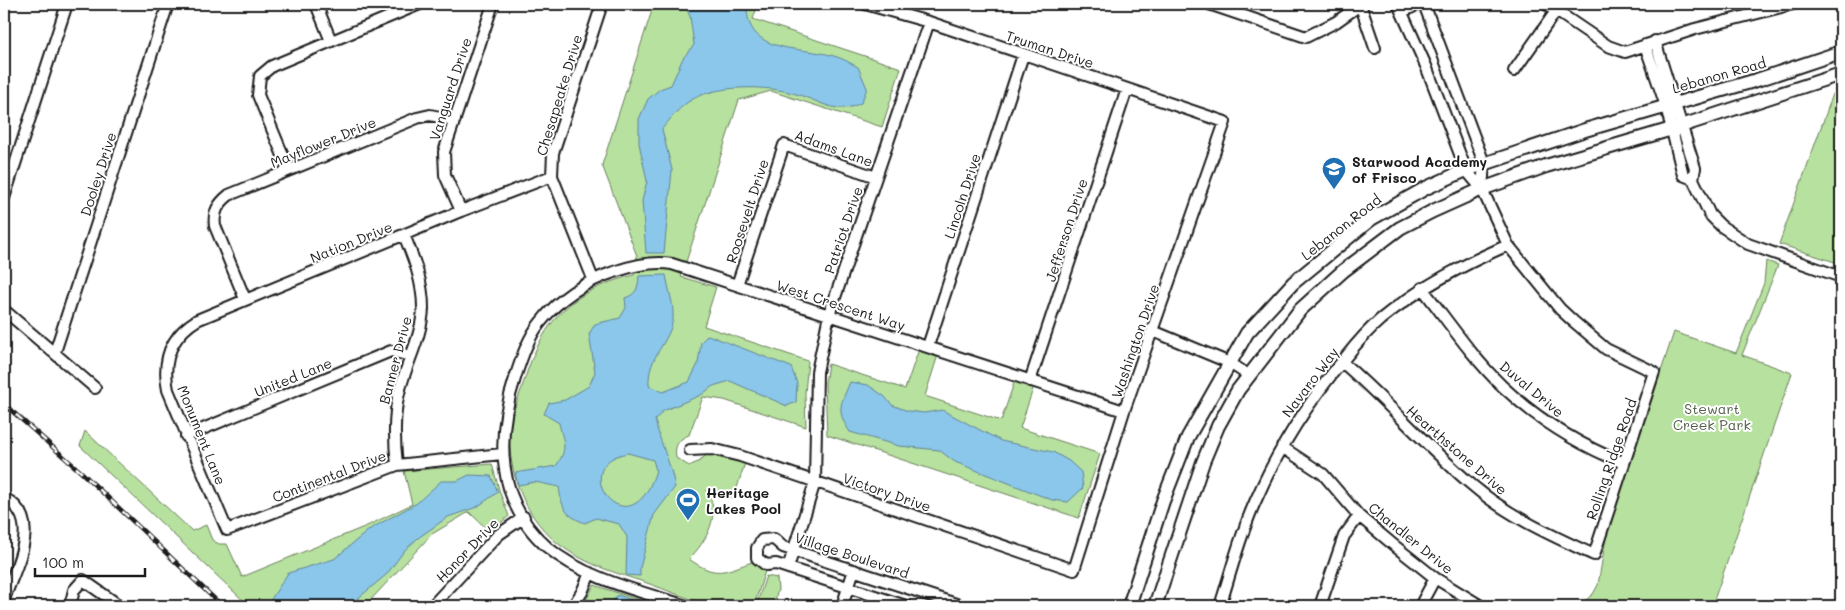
<svg xmlns="http://www.w3.org/2000/svg" width="1845" height="610" viewBox="0 0 1845 610" font-family="Mali,sans-serif">
  <style>
    .green { fill: #b7e19e; stroke: #6a7e5d }
    .water { fill: #8bc7eb; stroke: #5f8398; fill-rule: evenodd }
    .lines { fill: none; stroke-linecap: round; stroke-linejoin: round }
    .minor-casing { stroke: #1c1c1c; stroke-width: 14 }
    .major-casing { stroke: #1c1c1c; stroke-width: 16 }
    .minor { stroke: #fff; stroke-width: 10 }
    .major { stroke: #fff; stroke-width: 12 }
    .rail-casing { stroke: #1c1c1c; stroke-width: 4.5 }
    .rail { stroke: #fff; stroke-width: 2.5; stroke-dasharray: 8; stroke-linecap: butt }
    .labels { text-anchor: middle; dominant-baseline: central; stroke-width: 4; stroke-linejoin: round; paint-order: stroke }
    .street-label { font-size: 14px; fill: #1c1c1c; stroke: #fff }
    .poi-label { font-size: 14px; font-weight: bold; fill: #1c1c1c; stroke: #fff; text-anchor: start }
    .park-label { font-size: 14px; fill: #52614a; stroke: #fff }
  </style>
  <rect width="100%" height="100%" fill="#fff"/>
  <filter id="ink" filterUnits="userSpaceOnUse"><feTurbulence type="fractalNoise" baseFrequency=".02" numOctaves="2"/><feDisplacementMap in="SourceGraphic" scale="10" xChannelSelector="R" yChannelSelector="G"/><feConvolveMatrix kernelMatrix="1 2 1 2 8 2 1 2 1" color-interpolation-filters="sRGB"/></filter>
  <g filter="url(#ink)">
    <path class="green" d="M654 4H758L753 19 901 68 882 127 771 91 739 100 681 277 716 287 704 326 808 361 805 393 806 427 724 400 703 397 689 435C678 439 674 446 676 458L689 466 700 461 710 451 745 463 734 497 712 496 706 490C723 513 706 542 689 559 716 578 723 572 752 562L765 571 754 606C743 606 731 607 720 606 698 604 665 589 644 582 616 573 588 565 564 548 525 521 504 468 511 421 514 407 521 392 525 378 544 318 573 290 634 275L637 256 602 165Z
      M1841 91V264L1779 244 1833 94Z
      M1766 261 1778 265 1742 355 1792 373 1712 606H1579L1593 594 1598 585 1606 537 1674 332 1736 353 1764 283Z
      M919 349 938 355 925 396 1001 421 1015 380 1034 386 1020 428 1100 454 1079 518 827 435 825 383 828 364 905 389Z
      M85 431 192 531 206 525 212 540 219 544H227L242 577 369 525 412 504 404 471 492 464 500 493 509 516 490 532 469 512 432 534 365 606H249L80 446Z
      M766 576 777 578 778 590 773 606H756Z
      M594 585 657 606H583Z"/>
    <path class="water" d="M684 4H747C745 57 803 45 837 57 844 59 852 64 858 67L867 88 861 103C836 116 821 101 796 94 768 85 713 84 688 102 678 109 670 119 662 129L672 170 664 253H646L642 201 647 181 639 143V119L648 99 660 89 671 85 683 58 694 45 690 16Z
      M666 275C668 288 674 305 673 317 671 343 647 355 649 386L663 392 689 382 698 364 701 342 708 335 791 367 797 383 796 402 787 406 730 381 713 386 701 395 663 411 655 420C660 443 671 464 675 487L654 515 640 568V576L626 575 627 537 619 524 596 518 585 523C564 515 562 508 559 487L535 482 518 485 515 473 556 466C569 448 563 442 559 423L544 414 549 403 565 400 589 386 595 372 589 334 595 324 620 318 626 308 625 298C637 294 638 288 639 276ZM628 453 653 460 656 470C631 556 562 464 628 453Z
      M850 382 868 385 884 396 892 405 908 411 924 413 942 410 1001 441 1053 452 1069 461 1081 472 1083 488 1068 502 1052 500 955 462 939 450 899 446 850 432C835 410 841 404 850 382Z
      M469 475 491 476 498 492 477 507 448 517 418 538 404 551 387 574 349 606H276L270 601 288 573 334 559 370 529 417 503 441 481H457Z
      M618 595 638 602V606H609Z"/>
    <g class="lines">
      <defs>
        <path id="minor" d="M316 4 331 41
          M1209 4 1306 37 1336 22 1360 5
          M1360 4 1375 48
          M1424 4 1484 163 1482 189
          M1546 4 1608 46 1625 52 1695 29 1793 4
          M1402 12 1419 4
          M1655 41 1695 168 1693 179 1710 215 1721 226 1748 244 1841 277
          M1645 45 1666 106 1683 175 1693 179
          M1514 71 1556 11
          M289 170 258 95 260 76 272 66 420 4
          M4 198 67 4
          M461 211 445 175 444 152 493 4
          M593 279 552 176 553 153 602 4
          M737 285 784 145 876 177
          M1422 288C1448 321 1472 357 1502 386 1537 419 1579 445 1624 463
          M245 299 215 226C213 212 218 204 229 195L417 118 430 115 455 120
          M4 310 95 388
          M1153 331 1230 363 1248 375
          M928 346 1023 55
          M55 352 168 4
          M1342 362C1387 401 1426 446 1472 485 1508 516 1551 535 1594 555L1654 372 1606 349 1573 321 1560 309 1508 245 1482 189 1466 170 1426 66 1398 4
          M1030 381 1127 89
          M186 436 391 351 410 356
          M1282 447 1323 474 1359 516 1396 547 1435 578 1481 606
          M690 450 712 449 740 456 1074 570 1124 411 1225 122 929 22 865 4
          M502 454 397 465 227 530 168 390C162 360 171 336 197 320L461 211 552 176
          M397 465C394 439 393 414 400 389 407 362 422 336 423 308 423 282 414 259 404 235
          M4 498C45 519 14 568 4 600
          M788 568 815 482 817 372 829 315 929 22
          M70 606 74 590 83 580 120 606
          M432 606 498 535 524 517
          M573 606 582 592 590 573
          M686 606C640 591 585 579 547 547 495 501 496 435 516 375 522 357 528 338 540 323 560 297 586 281 617 271 635 265 653 261 672 264L1124 411
          M842 606 854 570
          M906 606 776 564 766 565 757 558V548L762 540 774 539 783 547 962 606
          M1220 606C1231 572 1240 535 1255 502 1278 449 1308 402 1345 358 1356 344 1367 331 1381 319 1419 288 1462 265 1508 245
          M1320 606 1344 536 1359 516
          M1420 606 1435 578"/>
        <path id="major" d="M1129 606 1163 501 1188 437 1247 333 1293 283 1371 219 1426 188 1466 170 1585 130 1757 80 1841 52
          M1155 606 1203 462 1218 426 1238 390 1300 310 1343 271 1400 228 1433 211 1482 189 1546 166 1672 129 1841 74"/>
      </defs>
      <use href="#minor" class="minor-casing"/>
      <use href="#major" class="major-casing"/>
      <use href="#minor" class="minor"/>
      <use href="#major" class="major"/>
      <defs>
        <path id="rail" d="M4 404 81 472 222 606"/>
      </defs>
      <use href="#rail" class="rail-casing"/>
      <use href="#rail" class="rail"/>
    </g>
  </g>
  <defs>
    <symbol id="school-pin" viewBox="-11 -11 22 30"><path d="M0 17L-7.5 6A9.5 9.5 0 1 1 7.5 6Z" fill="#1f6fb2" stroke="#fff"/><path d="M0-5L7-2L0 1L-7-2ZM-4 1L0 2.5L4 1V4Q0 6-4 4Z" fill="#fff"/></symbol>
    <symbol id="stadium-pin" viewBox="-11 -11 22 30"><path d="M0 17L-7.5 6A9.5 9.5 0 1 1 7.5 6Z" fill="#1f6fb2" stroke="#fff"/><path d="M0-5a6.5 5 0 1 0 0 10a6.5 5 0 1 0 0-10ZM-3.5-1.8h7v3.6h-7Z" fill="#fff"/></symbol>
  </defs>
  <g fill-rule="evenodd">
    <use href="#school-pin" x="1320" y="155" width="28" height="38"/>
    <use href="#stadium-pin" x="674" y="486" width="28" height="38"/>
  </g>
  <g class="labels">
    <g class="street-label">
      <text transform="translate(1050 49) rotate(18)">Truman Drive</text>
      <text transform="translate(1719 75) rotate(-16)">Lebanon Road</text>
      <text transform="translate(450 89) rotate(-72)">Vanguard Drive</text>
      <text transform="translate(559 95) rotate(-73)">Chesapeake Drive</text>
      <text transform="translate(323 142) rotate(-22)">Mayflower Drive</text>
      <text transform="translate(834 148) rotate(20)">Adams Lane</text>
      <text transform="translate(98 174) rotate(-72)">Dooley Drive</text>
      <text transform="translate(962 196) rotate(-72)">Lincoln Drive</text>
      <text transform="translate(747 211) rotate(-72)">Roosevelt Drive</text>
      <text transform="translate(1341 227) rotate(-38)">Lebanon Road</text>
      <text transform="translate(843 230) rotate(-71)">Patriot Drive</text>
      <text transform="translate(1066 230) rotate(-72)">Jefferson Drive</text>
      <text transform="translate(351 242) rotate(-22)">Nation Drive</text>
      <text transform="translate(841 305) rotate(18)">West Crescent Way</text>
      <text transform="translate(1135 341) rotate(-71)">Washington Drive</text>
      <text transform="translate(395 360) rotate(-75)">Banner Drive</text>
      <text transform="translate(293 377) rotate(-22)">United Lane</text>
      <text transform="translate(1310 382) rotate(-53)">Navaro Way</text>
      <text transform="translate(1532 389) rotate(40)">Duval Drive</text>
      <text transform="translate(202 435) rotate(68)">Monument Lane</text>
      <text transform="translate(1457 450) rotate(41)">Hearthstone Drive</text>
      <text transform="translate(1611 459) rotate(-71)">Rolling Ridge Road</text>
      <text transform="translate(329 476) rotate(-21)">Continental Drive</text>
      <text transform="translate(887 492) rotate(19)">Victory Drive</text>
      <text transform="translate(1411 538) rotate(39)">Chandler Drive</text>
      <text transform="translate(467 550) rotate(-46)">Honor Drive</text>
      <text transform="translate(852 555) rotate(18)">Village Boulevard</text>
    </g>
    <g class="poi-label">
      <text x="1352" y="161">Starwood Academy<tspan x="1352" dy="16">of Frisco</tspan></text>
      <text x="706" y="492">Heritage<tspan x="706" dy="16">Lakes Pool</tspan></text>
    </g>
    <g class="park-label">
      <text x="1712" y="408">Stewart<tspan x="1712" dy="16">Creek Park</tspan></text>
    </g>
  </g>
  <rect width="1845" height="610" fill="none" stroke="#fff" stroke-width="20"/>
  <rect x="10" y="10" width="1825" height="590" fill="none" stroke="#1c1c1c" stroke-width="2" filter="url(#ink)"/>
  <path d="M35 568v8h110v-8" fill="none" stroke="#1c1c1c" stroke-width="2.5"/>
  <text x="42" y="568" font-size="15" fill="#1c1c1c" stroke="#ffffff" stroke-width="4" paint-order="stroke">100 m</text>
</svg>
